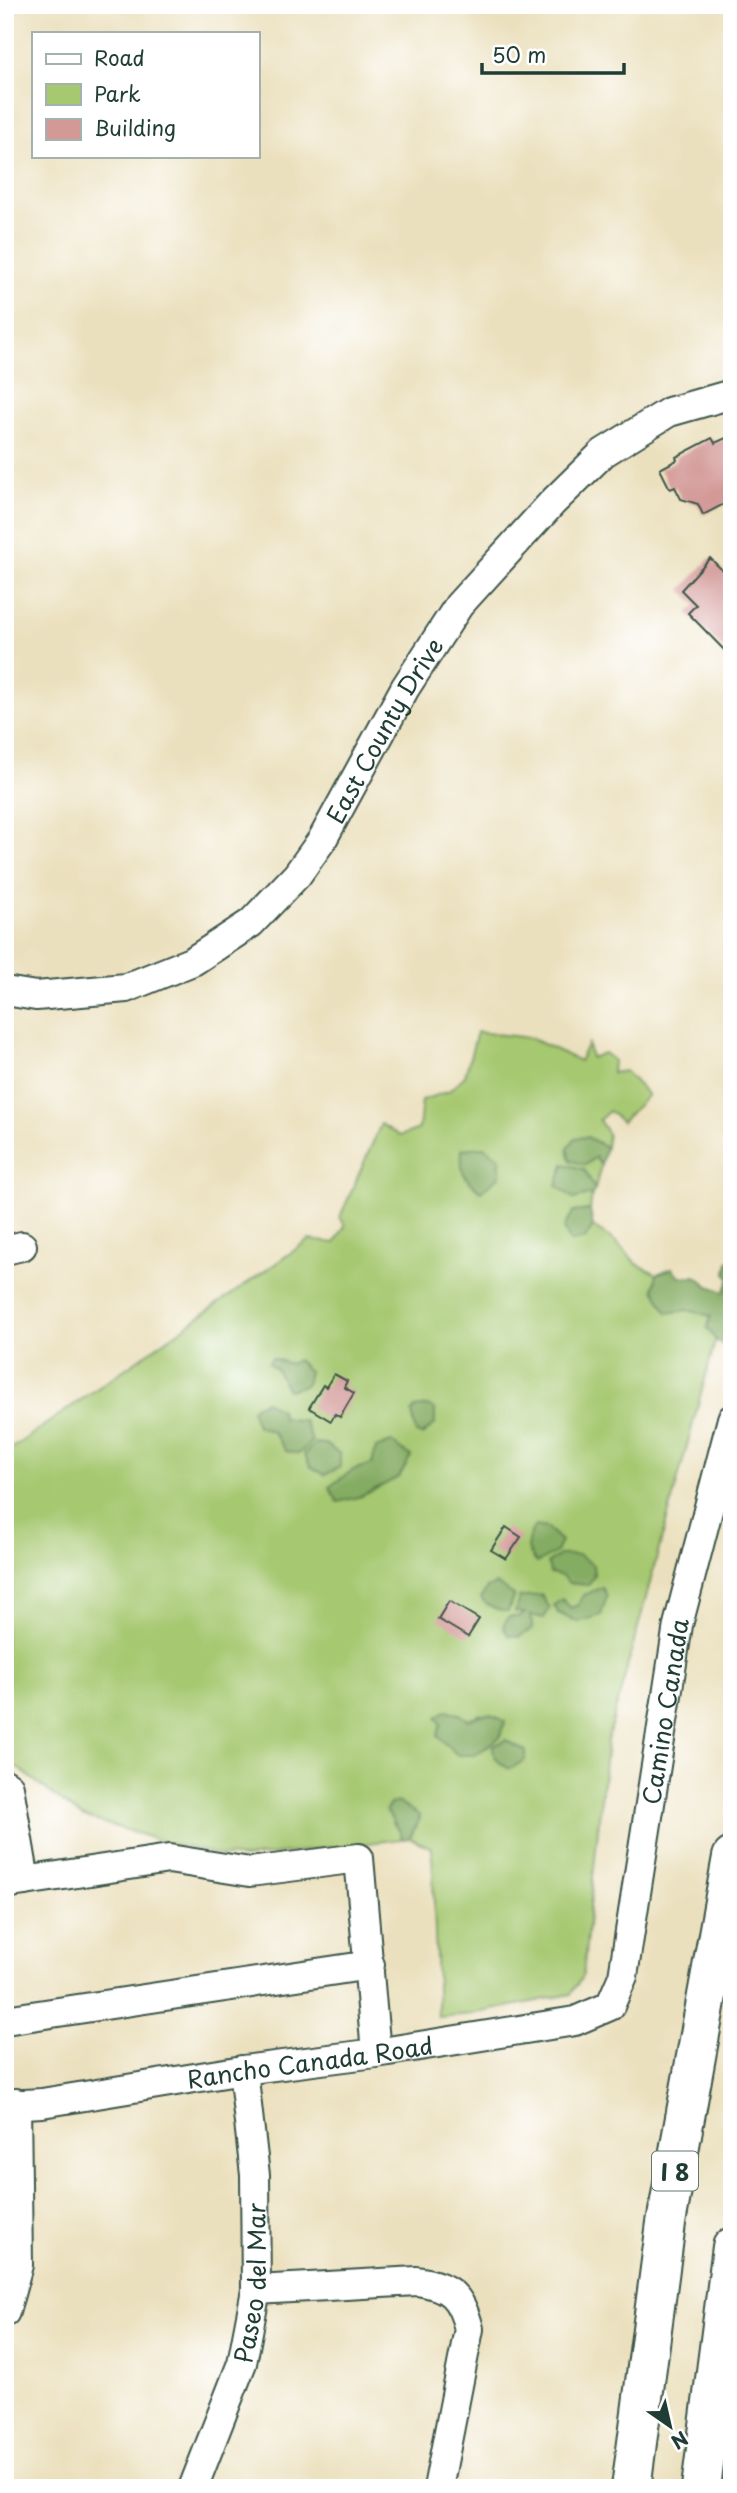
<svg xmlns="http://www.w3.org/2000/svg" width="737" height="2493" viewBox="0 0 737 2493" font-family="'Playpen Sans',sans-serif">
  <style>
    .green { fill: #a6c870; stroke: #628252; stroke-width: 2; fill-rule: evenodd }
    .forest { fill: #84ac62; stroke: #52744b; stroke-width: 2 }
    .building { fill: #d39997 }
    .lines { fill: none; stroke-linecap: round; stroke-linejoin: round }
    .minor-casing { stroke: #3e5549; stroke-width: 32 }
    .highway-casing { stroke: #3e5549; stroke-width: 42 }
    .minor { stroke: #fff; stroke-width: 28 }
    .highway { stroke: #fff; stroke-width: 38 }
    .labels { text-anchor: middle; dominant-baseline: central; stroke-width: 5; stroke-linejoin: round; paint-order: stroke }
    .shield { fill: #fff; stroke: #627771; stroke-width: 2 }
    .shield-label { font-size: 23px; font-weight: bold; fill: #1f3d34 }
    .street-label { font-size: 24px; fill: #1f3d34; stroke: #fff }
  </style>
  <rect width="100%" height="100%" fill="#fff"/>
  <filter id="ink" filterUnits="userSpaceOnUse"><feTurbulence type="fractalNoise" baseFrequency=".0143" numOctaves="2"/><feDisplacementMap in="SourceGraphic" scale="14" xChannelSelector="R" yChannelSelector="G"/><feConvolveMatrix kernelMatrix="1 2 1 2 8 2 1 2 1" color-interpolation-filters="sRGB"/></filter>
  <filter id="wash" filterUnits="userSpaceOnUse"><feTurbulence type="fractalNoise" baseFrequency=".00686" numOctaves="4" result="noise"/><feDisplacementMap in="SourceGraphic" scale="28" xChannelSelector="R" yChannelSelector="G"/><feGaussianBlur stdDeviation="1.57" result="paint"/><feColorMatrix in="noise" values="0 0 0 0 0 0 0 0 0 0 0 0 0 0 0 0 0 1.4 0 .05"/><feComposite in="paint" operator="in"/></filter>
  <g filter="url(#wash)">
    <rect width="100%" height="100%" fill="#ebe0bd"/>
    <path class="green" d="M477 1032 531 1038 579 1061 588 1044 591 1058 604 1053 613 1060 612 1073 625 1071 648 1095 622 1122 609 1111 599 1120 608 1134 606 1147 587 1137 601 1165 595 1189 584 1169 564 1165 574 1199 592 1194 590 1210 573 1212 585 1239 593 1227 615 1241 637 1264 657 1274 654 1289 688 1310 712 1316 716 1338 607 1742 583 1975 571 1994 472 2014 438 2017 432 1848 410 1838 419 1816 392 1822 400 1831 402 1839 245 1858 224 1856 168 1843 81 1816 5 1758V1453L309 1240 335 1243 345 1226 340 1217 381 1124 400 1136 419 1129 422 1100 449 1091 465 1076ZM541 1596 531 1615 532 1629 519 1637 508 1635 509 1617H520L525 1613 520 1598ZM459 1714 469 1720 480 1714 500 1737 475 1755 457 1754 438 1736 441 1724Z"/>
    <path class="forest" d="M587 1137 606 1147 601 1165 595 1157 586 1165 571 1161 568 1148 575 1138Z
      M484 1147 500 1158V1176L481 1191C463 1178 460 1172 462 1149Z
      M564 1164 584 1169 595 1189 592 1194 574 1199 557 1186Z
      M590 1210 593 1227 585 1239 570 1242 564 1228 573 1212Z
      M732 1258V1335L723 1344 718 1343 707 1328 711 1316 688 1310 667 1313 654 1289 657 1274 672 1268 680 1277 696 1276 709 1286 724 1292 730 1279 726 1273 728 1262Z
      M272 1358 290 1364 297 1360 309 1371 306 1385 288 1390 276 1369 268 1363Z
      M266 1401 281 1411 282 1418 304 1421 312 1441 299 1454 286 1451 273 1432 257 1426 251 1409 256 1405Z
      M428 1406 435 1410V1424L422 1435 416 1433 412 1412 415 1408Z
      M391 1442 411 1456 399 1477 362 1496 338 1502 329 1487 353 1470 372 1464 376 1448Z
      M315 1443 325 1444 340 1454V1467L325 1475 310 1466 304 1454Z
      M535 1526 547 1528 561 1541 556 1552 537 1563C525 1551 525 1540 535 1526Z
      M559 1555H578L593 1565 594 1575 588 1585 568 1583 562 1576 550 1573 548 1563Z
      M496 1584 514 1595 508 1611C496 1611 488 1607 481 1598L487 1588Z
      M602 1587 607 1596 601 1615 578 1622 558 1613 554 1605 562 1599 571 1608 578 1605 584 1595Z
      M541 1595 550 1608 544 1618 531 1615 532 1629 519 1637 508 1635 503 1626 509 1617H520L525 1613 515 1612 519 1598Z
      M447 1710 459 1714 469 1720C483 1713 493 1712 505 1722L500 1737 475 1755H457L438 1736 441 1724 437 1717Z
      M506 1740 526 1751 525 1760 510 1769C499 1763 493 1758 493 1746Z
      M399 1802 420 1816 410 1838 402 1839 400 1831 386 1810 390 1804Z"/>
    <g id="blocks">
      <path class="building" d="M712 438 715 443 726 438 732 449V500L703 515 698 504 681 499 675 487 670 489 660 469 677 460 676 457Z
        M710 558 732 580V658L688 613 696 605 681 590Z
        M334 1374 347 1381 344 1387 354 1393 340 1417 335 1414 331 1421 309 1408 323 1385 326 1387Z
        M506 1527 521 1537 506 1559 491 1550Z
        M449 1601 479 1619 468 1637 438 1619Z"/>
    </g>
  </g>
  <g filter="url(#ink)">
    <use href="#blocks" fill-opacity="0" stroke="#3e5549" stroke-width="2"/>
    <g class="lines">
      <defs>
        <g id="minor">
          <path id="s1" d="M5 991 36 996 126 988 193 961 251 923 297 875 322 840 405 688 459 605 552 503 603 453 669 412 732 394"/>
          <path d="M5 1250 22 1246"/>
          <path d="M5 1784 9 1787 25 1881"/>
          <path d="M5 1884 169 1859 250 1872 359 1858 376 2053"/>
          <path d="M5 2020 370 1965"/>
          <path id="s2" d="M5 2105 42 2103 243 2070 376 2053 575 2021 610 2006 623 1976 678 1625 732 1419"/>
          <path d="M256 2290 417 2281C450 2286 461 2296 469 2329L438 2488"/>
          <path d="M5 2312 18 2265 16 2103"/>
          <path id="s3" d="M193 2488 242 2363 256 2290 255 2175 243 2070"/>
        </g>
        <path id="highway" d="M631 2488 666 2223 732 1857
          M701 2488 732 2247"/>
      </defs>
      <use href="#minor" class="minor-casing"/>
      <use href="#highway" class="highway-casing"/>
      <use href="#minor" class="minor"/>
      <use href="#highway" class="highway"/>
    </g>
  </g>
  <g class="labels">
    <rect class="shield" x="652" y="2151.5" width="46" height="39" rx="5"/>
    <g class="shield-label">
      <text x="675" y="2171">I 8</text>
    </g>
    <g class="street-label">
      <text stroke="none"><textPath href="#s1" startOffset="499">East County Drive</textPath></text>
      <text stroke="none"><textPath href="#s2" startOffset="915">Camino Canada</textPath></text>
      <text stroke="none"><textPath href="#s2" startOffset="308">Rancho Canada Road</textPath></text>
      <text stroke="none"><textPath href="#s3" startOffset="215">Paseo del Mar</textPath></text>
    </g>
  </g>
  <rect width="737" height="2493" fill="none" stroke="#fff" stroke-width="28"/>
  <rect x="32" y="32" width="228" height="126" fill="#ffffff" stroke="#a5b1ae" stroke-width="2"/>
  <rect x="46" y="54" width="35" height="10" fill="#ffffff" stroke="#a5b1ae" stroke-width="2"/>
  <text x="94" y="66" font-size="21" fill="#1f3d34">Road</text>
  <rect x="46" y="84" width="35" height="21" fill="#a6c870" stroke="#a5b1ae" stroke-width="2"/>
  <text x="94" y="102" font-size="21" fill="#1f3d34">Park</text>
  <rect x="46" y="119" width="35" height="21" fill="#d39997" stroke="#a5b1ae" stroke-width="2"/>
  <text x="94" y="136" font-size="21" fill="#1f3d34">Building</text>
  <g transform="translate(670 2426) rotate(146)" stroke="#ffffff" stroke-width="5" paint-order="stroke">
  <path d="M0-5L12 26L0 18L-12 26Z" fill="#1f3d34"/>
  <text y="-10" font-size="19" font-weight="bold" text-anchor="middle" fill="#1f3d34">N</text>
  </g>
  <path d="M482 63v10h142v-10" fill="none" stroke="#1f3d34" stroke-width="3.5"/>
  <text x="492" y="63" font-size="21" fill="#1f3d34" stroke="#ffffff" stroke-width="5" paint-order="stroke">50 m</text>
</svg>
